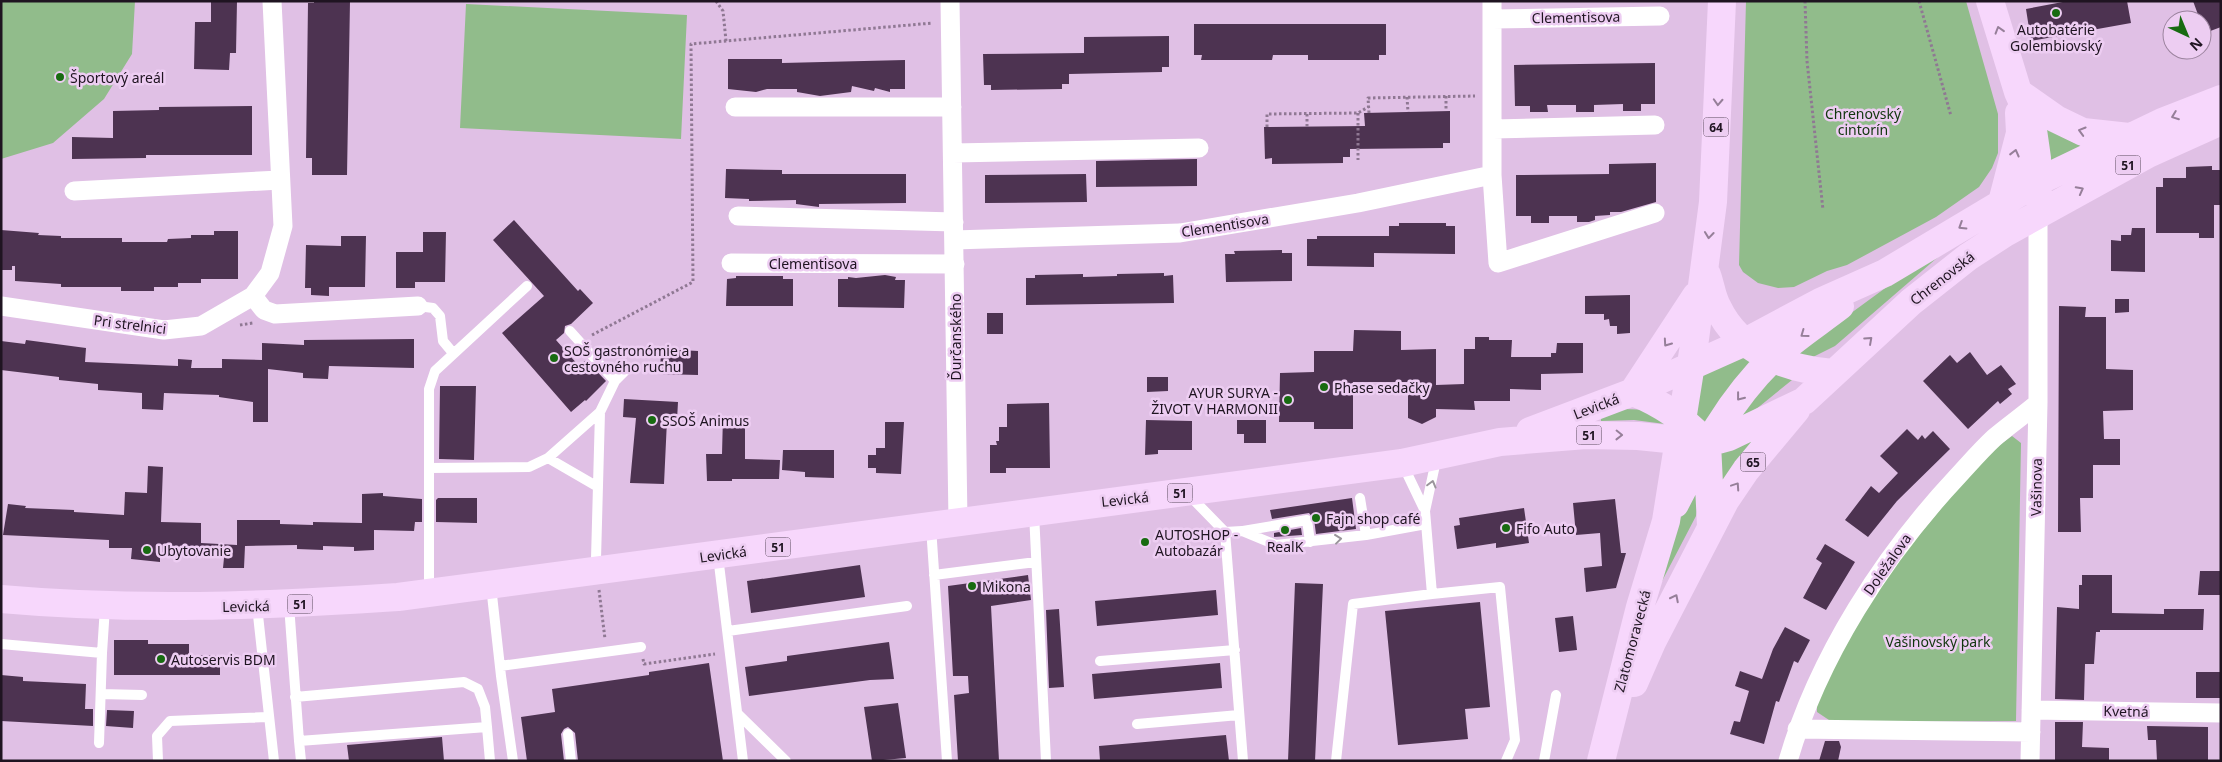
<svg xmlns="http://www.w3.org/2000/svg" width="2222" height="762" viewBox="0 0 2222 762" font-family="'Noto Sans',sans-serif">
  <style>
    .green { fill: #91bc8b }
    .building { fill: #4d3351 }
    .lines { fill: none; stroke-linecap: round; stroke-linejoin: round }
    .path { stroke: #8f7893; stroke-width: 3; stroke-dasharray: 2.5 2.5; stroke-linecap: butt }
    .service { stroke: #fff; stroke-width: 10 }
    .minor { stroke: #fff; stroke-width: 19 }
    .primary { stroke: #f7d7fc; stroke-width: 28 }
    .oneway { stroke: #967f99 }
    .oneway2 { stroke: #9a959b }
    .poi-dot { fill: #186b11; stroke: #edcdf2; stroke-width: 2 }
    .labels { text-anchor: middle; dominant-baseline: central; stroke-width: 5; stroke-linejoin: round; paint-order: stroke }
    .shield { fill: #edcdf2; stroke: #5d4c60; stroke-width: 1 }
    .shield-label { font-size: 12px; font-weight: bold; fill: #1f1421 }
    .street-label { font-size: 14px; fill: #1f1421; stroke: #edcdf2 }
    .poi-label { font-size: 14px; fill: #1f1421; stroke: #edcdf2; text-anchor: start }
    .park-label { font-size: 14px; fill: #10360d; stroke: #edcdf2 }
  </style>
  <rect width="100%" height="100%" fill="#e0c0e5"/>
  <path class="green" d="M1 1H135L132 54 104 99 53 143 1 159Z
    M1746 1H1966L1998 114V153L1992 168 1979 187 1936 217 1847 265 1827 271 1794 287 1778 288 1758 283 1743 272 1739 265Z
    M466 4 687 15 681 139 460 128Z
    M2041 126 2083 147 2045 168Z
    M1952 245 1835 346 1807 360 1791 357 1899 278Z
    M1741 353 1753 362 1705 425 1691 415 1699 373Z
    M1776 373 1792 380 1739 423 1732 422Z
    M1624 409 1651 410 1665 424 1634 420 1601 421V415Z
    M2012 436 2021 443 2016 721 1832 722 1817 712V697L1879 584 1983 457Z
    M1755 437 1720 494 1711 458Z
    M1702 490 1696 516 1660 585 1677 521 1688 495Z"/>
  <path class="building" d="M211 1H237L236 53H230L229 70 194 69 195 22H211Z
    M314 1H350L347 175H312V158H306L308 3H314Z
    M2068 1H2127L2131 23 2031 41 2026 9Z
    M2193 1H2221V27L2205 33 2202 20H2200Z
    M1194 24H1386V55H1379V60H1308V55H1273L1272 60H1201L1202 55H1194Z
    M1169 36V67H1162V72L1069 74V84H1062V89L991 90V85H984L983 54 1084 53V37Z
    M728 59H782V63L905 60V89H890V92L875 88 874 91 852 86 851 92 820 96 797 92V89H767L756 92 728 89Z
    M1655 63V104H1641V111H1623V104L1594 105V112H1576V105H1547L1548 112H1530V106H1515L1514 65Z
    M252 106V155H146V158L72 159V137L113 138V111L159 110V107Z
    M1450 111V143H1443V148L1350 149V157H1343V163L1272 164V158L1265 159 1264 127 1365 126 1364 113Z
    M1197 159V186L1096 187V161Z
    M1656 163V202L1621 212H1610V215L1595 216V220L1589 222H1577V216H1549V223H1531V216H1516V175L1609 174V164Z
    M2212 166V170H2221V205H2214V238H2199V233H2156V187H2163V178H2186V167Z
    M726 169 782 170V174H906V203L819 204V207L796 204V200L749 201V199L725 198Z
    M1086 174 1087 202 985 203V175Z
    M514 220 578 291 580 289 593 303 571 324 565 326 564 333 556 340 579 366 586 360 606 381 586 401 585 400 571 412 502 333 544 296 493 240Z
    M1399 223H1446V226H1455V254L1374 253V267L1307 266V239H1317V236H1389V226H1399Z
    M2132 228H2145V272L2111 271V240L2121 241V235H2131Z
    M1 230 39 233 38 235 61 236V238H122V242H167L168 239 191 238V235H214V231H238V279H201V283H178V287H154V291H121V287H61V284L15 281V266H12V270H1Z
    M423 232H446L445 282H415V288H396V252H423Z
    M341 236H366L365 287H329V296L311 295V288H305L306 245 341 246Z
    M1282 250V253H1292V281L1226 282 1225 254H1235L1234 251Z
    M1164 273V276L1173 275 1174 303 1026 305V278H1035V275L1083 274V277L1117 276V274Z
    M885 275 896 277 895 280H905L904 308 838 307V279H848V277L856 278Z
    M736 276H783V279H793V306H726L727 279 736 278Z
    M1630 295V333L1617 334V326H1610L1609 319 1604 320V314H1585V296Z
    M2115 299H2129V312L2115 313Z
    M2059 306 2086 307 2085 317H2106V369L2133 370V410L2103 411 2104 439H2120V465H2093V498H2080L2081 532H2058Z
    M987 313H1003V334H987Z
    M1354 330 1401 331V350L1436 349V385L1464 384V349H1475V337H1489V340H1512L1511 357H1551V353H1556L1557 343H1583V373L1541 374V390L1510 389V401H1474L1475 410 1436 409V417L1422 424 1408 418V382H1353V429H1314V422H1279L1280 373 1314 372V351H1353Z
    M414 339V368L329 366 328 379 303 378V373L268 369V422H253V402L219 397V395L164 393 163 410 142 409V393L98 390V384L59 380V377L1 370V341L25 344 26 340 86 348 85 362 178 366V359L192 360 191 368H222V359L262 360V343L304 345V340Z
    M661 349 698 351V375L660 374Z
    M1970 352 1987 375 2001 365 2016 384 2008 389 2012 394 2000 404 1998 401 1968 429 1923 381 1950 355 1957 363Z
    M1147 377H1168V391L1147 392Z
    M440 386H476L474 460 439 459Z
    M624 399 678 402 677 420H667L664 484 630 483 636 418 623 417Z
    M1049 403 1050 468H1006V473H990V445H997L996 441H999V427H1007V404Z
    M723 416H745V459L780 460 779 479H732V481H707L706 454H722Z
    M1146 420 1192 421V450H1158V454L1145 455Z
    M1237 420H1266V443H1244V434H1237Z
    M885 422H904L901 474 876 473V468H868V455H876V448H885Z
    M1907 429 1918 440 1922 435 1925 439 1933 431 1950 449 1897 501 1868 537 1845 520 1871 486 1879 493 1898 473 1880 456Z
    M783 450H834V478L805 477V472L782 470Z
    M148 466 163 467 161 522 201 523V543L237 545V520H280V524L313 525V522L362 523V494L383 493V496L422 499V522H415L414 531 374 530V550L354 551V547L323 546V550L297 549V545L245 546 244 568H223L224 558 160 555V562L131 559 132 548H109V540L3 535 8 504 26 506 25 508 74 510V512L124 515 125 492 147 493Z
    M438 498H477V523L436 522V500Z
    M1352 498 1356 529 1316 534 1314 519 1309 513 1272 519 1270 510Z
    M1615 499 1621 553H1626L1616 588 1586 592 1584 568 1602 566 1600 533 1576 535 1573 503Z
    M1524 508 1529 543 1496 548V543L1457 549 1454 526 1460 525 1459 518Z
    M1301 528 1302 535 1274 537V533Z
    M1825 544 1855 562 1826 610 1803 598 1822 563 1816 559Z
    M860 565 865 597 751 613 747 581Z
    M2200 571H2221V595H2198Z
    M1028 575 1031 600 991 606 999 761H958L954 695 969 693 968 676H953L948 586Z
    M2082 575H2112V613L2164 614V609H2204L2203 630H2100V632H2096L2094 664H2085L2084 700 2055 699 2057 607 2079 609V585H2082Z
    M1295 583 1323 584 1315 761H1288Z
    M1216 590 1218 615 1097 626 1095 601Z
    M1480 602 1490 707 1465 709 1468 739 1398 745 1385 611Z
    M1059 609 1064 687 1049 688 1046 610Z
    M1573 616 1577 650 1559 652 1555 618Z
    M1785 627 1810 640 1798 663 1794 661 1779 702 1776 701 1764 744 1730 734 1734 721 1740 722 1749 691 1735 686 1740 671 1762 679 1773 649Z
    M114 640H148V644H189V655H220V675H114Z
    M889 642 894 679 870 680 749 696 745 667 787 661V656Z
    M709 663 723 761H578L575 733 568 727 564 729 561 734 564 761H527L521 717 555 712 552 689 649 675V672Z
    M1220 663 1222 688 1094 699 1092 674Z
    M2196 672H2221V698H2196Z
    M1 675 23 677V681L86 684 85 709H93V726L1 721Z
    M898 703 906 758 872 761 864 707Z
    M107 710 134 711 133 728 106 726Z
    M2055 722H2083L2082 747 2109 748V761H2055Z
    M2147 726 2208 727V761H2157L2156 740H2148Z
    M1226 735 1229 761H1100L1099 746Z
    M442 737 444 761H349L347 745Z
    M1825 741H1839L1841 747 1838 761H1819Z"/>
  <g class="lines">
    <path class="path" d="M716 1 723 11 726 41
      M1805 1 1807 61 1823 210
      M1919 1 1951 116
      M1446 96V111
      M1407 97 1408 112
      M1358 113V160
      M1369 113 1368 98 1475 96
      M1307 114V127
      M1267 127V114L1358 113 1368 107
      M240 325 253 323
      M592 335 693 282 691 44 933 23
      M599 590 605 639
      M643 659 644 664 715 654"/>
    <path class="service" d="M418 306 433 308 440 316 443 341 453 353
      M570 331 615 381
      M548 458 598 487
      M429 468 529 467 548 458 600 412 615 381 627 369
      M1189 495 1225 532 1242 531 1276 545 1366 535 1426 524
      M1360 498 1366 535
      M1425 511 1437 456
      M1034 513 1046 761
      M931 527 947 761
      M1243 531 1307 520 1310 542
      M1225 532 1243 761
      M718 556 743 761
      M596 559 600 412
      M934 575 1036 562
      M491 586 501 676 513 761
      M429 591V389L435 371 527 286
      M1432 594 1500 587 1515 740 1506 761
      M289 605 299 741 487 727 490 761
      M257 606 274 761
      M728 631 907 606
      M1 644 102 653 105 607
      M1100 661 1235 650
      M500 666 641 647
      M101 694 142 695
      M295 697 464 682 478 689 485 707 487 727
      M738 714 786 761
      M1137 724 1239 715
      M568 734 571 761
      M299 741 301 761
      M99 743 102 653
      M158 761 157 736 170 721 268 717
      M1336 761 1353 604 1432 594 1425 511 1403 465
      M1544 761 1556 695"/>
    <path class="minor" d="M950 1 958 521
      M1493 19 1660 16
      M735 107H952
      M1493 129 1655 125
      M953 153 1199 148
      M1492 175 1498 263 1655 213
      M74 191 280 180
      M738 216 954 222
      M954 240 1180 233 1358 203 1492 175V1
      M731 263 955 264
      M253 296 264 310 275 314 418 306
      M1 306 164 330 201 326 253 296 270 273 283 226 272 1
      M2031 710 2221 713
      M1797 729 2031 732
      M1788 761C1818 657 1884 555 1957 477 1969 464 1981 450 1994 438 2008 426 2024 415 2038 403
      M2030 761 2038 403V213"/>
    <path class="primary" d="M1990 1 2018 92 2032 123 2037 158 2038 197
      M2019 93 2056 119 2083 132 2129 137
      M2000 210 2020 133 2019 113
      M1707 275C1711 286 1712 298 1718 308 1739 352 1787 369 1833 373
      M1633 392C1665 405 1683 419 1707 443L1711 526
      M1633 392 1696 296
      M1530 431 1633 392 1745 342 1820 302 1885 273 2039 181 2162 122 2221 99
      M1675 504C1702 452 1730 399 1773 358 1793 339 1818 323 1840 306
      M1 599C136 611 263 606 398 597L1402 463 1500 442 1586 435 1638 436 1707 443 1729 437 1804 401 1911 302 1968 257 2005 233 2148 154 2221 121
      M1634 683 1652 642 1725 501 1746 470 1796 410
      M1601 761 1640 607 1666 521 1695 339 1713 202 1722 1"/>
  </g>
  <defs><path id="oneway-chevron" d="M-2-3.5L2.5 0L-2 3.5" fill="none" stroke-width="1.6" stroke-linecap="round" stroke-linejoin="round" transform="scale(1.25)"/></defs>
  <g class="oneway">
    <use href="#oneway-chevron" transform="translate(1999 30) rotate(-107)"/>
    <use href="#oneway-chevron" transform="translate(1718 102) rotate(93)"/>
    <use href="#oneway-chevron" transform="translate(2175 116) rotate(159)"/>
    <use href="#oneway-chevron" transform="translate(2082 131) rotate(-164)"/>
    <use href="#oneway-chevron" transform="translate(2015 153) rotate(-76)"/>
    <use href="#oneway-chevron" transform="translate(2080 190) rotate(-28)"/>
    <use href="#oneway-chevron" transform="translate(1962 226) rotate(148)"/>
    <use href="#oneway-chevron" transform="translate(1709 235) rotate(96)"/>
    <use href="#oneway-chevron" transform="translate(1804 334) rotate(144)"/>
    <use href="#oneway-chevron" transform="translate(1869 340) rotate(-42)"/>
    <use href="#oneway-chevron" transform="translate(1667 343) rotate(125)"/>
    <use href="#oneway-chevron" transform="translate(1740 397) rotate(128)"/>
    <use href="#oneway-chevron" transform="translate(1619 435) rotate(1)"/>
    <use href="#oneway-chevron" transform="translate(1736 486) rotate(-56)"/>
    <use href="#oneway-chevron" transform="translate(1675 598) rotate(-63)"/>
  </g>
  <g class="oneway2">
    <use href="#oneway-chevron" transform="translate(1432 484) rotate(-75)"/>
    <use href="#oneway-chevron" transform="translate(1338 539) rotate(-7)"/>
  </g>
  <g class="poi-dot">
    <circle cx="2056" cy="13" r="5"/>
    <circle cx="60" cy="77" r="5"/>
    <circle cx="554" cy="358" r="5"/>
    <circle cx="1324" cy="387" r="5"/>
    <circle cx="1288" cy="400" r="5"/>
    <circle cx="652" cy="420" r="5"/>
    <circle cx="1316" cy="518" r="5"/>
    <circle cx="1506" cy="528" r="5"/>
    <circle cx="1285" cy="530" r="5"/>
    <circle cx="1145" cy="542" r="5"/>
    <circle cx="147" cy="550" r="5"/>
    <circle cx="972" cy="586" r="5"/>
    <circle cx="161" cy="659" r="5"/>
  </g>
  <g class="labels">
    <g class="shield">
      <rect x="1703.5" y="117.5" width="25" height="19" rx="4"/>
      <rect x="2115.5" y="155.5" width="25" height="19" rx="4"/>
      <rect x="1576.5" y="425.5" width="25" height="19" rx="4"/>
      <rect x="1740.5" y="452.5" width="25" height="19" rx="4"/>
      <rect x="1167.5" y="483.5" width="25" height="19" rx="4"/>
      <rect x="765.5" y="537.5" width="25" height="19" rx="4"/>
      <rect x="287.5" y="594.5" width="25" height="19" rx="4"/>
    </g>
    <g class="shield-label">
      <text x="1716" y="127">64</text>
      <text x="2128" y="165">51</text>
      <text x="1589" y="435">51</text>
      <text x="1753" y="462">65</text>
      <text x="1180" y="493">51</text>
      <text x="778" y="547">51</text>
      <text x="300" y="604">51</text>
    </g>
    <g class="street-label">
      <text transform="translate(1576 17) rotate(-1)">Clementisova</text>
      <text transform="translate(1225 225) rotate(-9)">Clementisova</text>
      <text x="813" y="263">Clementisova</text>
      <text transform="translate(1942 278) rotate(-38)">Chrenovská</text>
      <text transform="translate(130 324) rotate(7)">Pri strelnici</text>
      <text transform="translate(955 337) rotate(-90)">Ďurčanského</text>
      <text transform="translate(1596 406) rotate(-21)">Levická</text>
      <text transform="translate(2036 487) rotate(-89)">Vašinova</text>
      <text transform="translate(1125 499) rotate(-6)">Levická</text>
      <text transform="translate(723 554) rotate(-8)">Levická</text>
      <text transform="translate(1887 564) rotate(-55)">Doležalova</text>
      <text transform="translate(246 606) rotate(-1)">Levická</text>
      <text transform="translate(1632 641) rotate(-75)">Zlatomoravecká</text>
      <text transform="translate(2126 711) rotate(1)">Kvetná</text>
    </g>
    <g class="poi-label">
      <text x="2056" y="29" text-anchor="middle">Autobatérie<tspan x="2056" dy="16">Golembiovský</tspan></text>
      <text x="70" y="77">Športový areál</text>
      <text x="564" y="350">SOŠ gastronómie a<tspan x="564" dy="16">cestovného ruchu</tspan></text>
      <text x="1334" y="387">Phase sedačky</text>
      <text x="1278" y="392" text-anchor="end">AYUR SURYA -<tspan x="1278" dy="16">ŽIVOT V HARMONII</tspan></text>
      <text x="662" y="420">SSOŠ Animus</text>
      <text x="1326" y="518">Fajn shop café</text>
      <text x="1516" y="528">Fifo Auto</text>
      <text x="1155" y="534">AUTOSHOP -<tspan x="1155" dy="16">Autobazár</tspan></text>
      <text x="1285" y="546" text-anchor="middle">RealK</text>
      <text x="157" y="550">Ubytovanie</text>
      <text x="982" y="586">Mikona</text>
      <text x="171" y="659">Autoservis BDM</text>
    </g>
    <g class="park-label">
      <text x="1863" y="113">Chrenovský<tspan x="1863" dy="16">cintorín</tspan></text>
      <text x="1938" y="641">Vašinovský park</text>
    </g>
  </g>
  <rect width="2222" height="762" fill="none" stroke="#1f1421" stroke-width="5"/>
  <g transform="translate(2187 35) rotate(136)"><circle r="24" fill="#edcdf2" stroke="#9b839e"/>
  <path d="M0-4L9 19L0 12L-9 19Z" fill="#186b11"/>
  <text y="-8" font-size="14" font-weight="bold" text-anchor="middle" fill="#1f1421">N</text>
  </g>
</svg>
